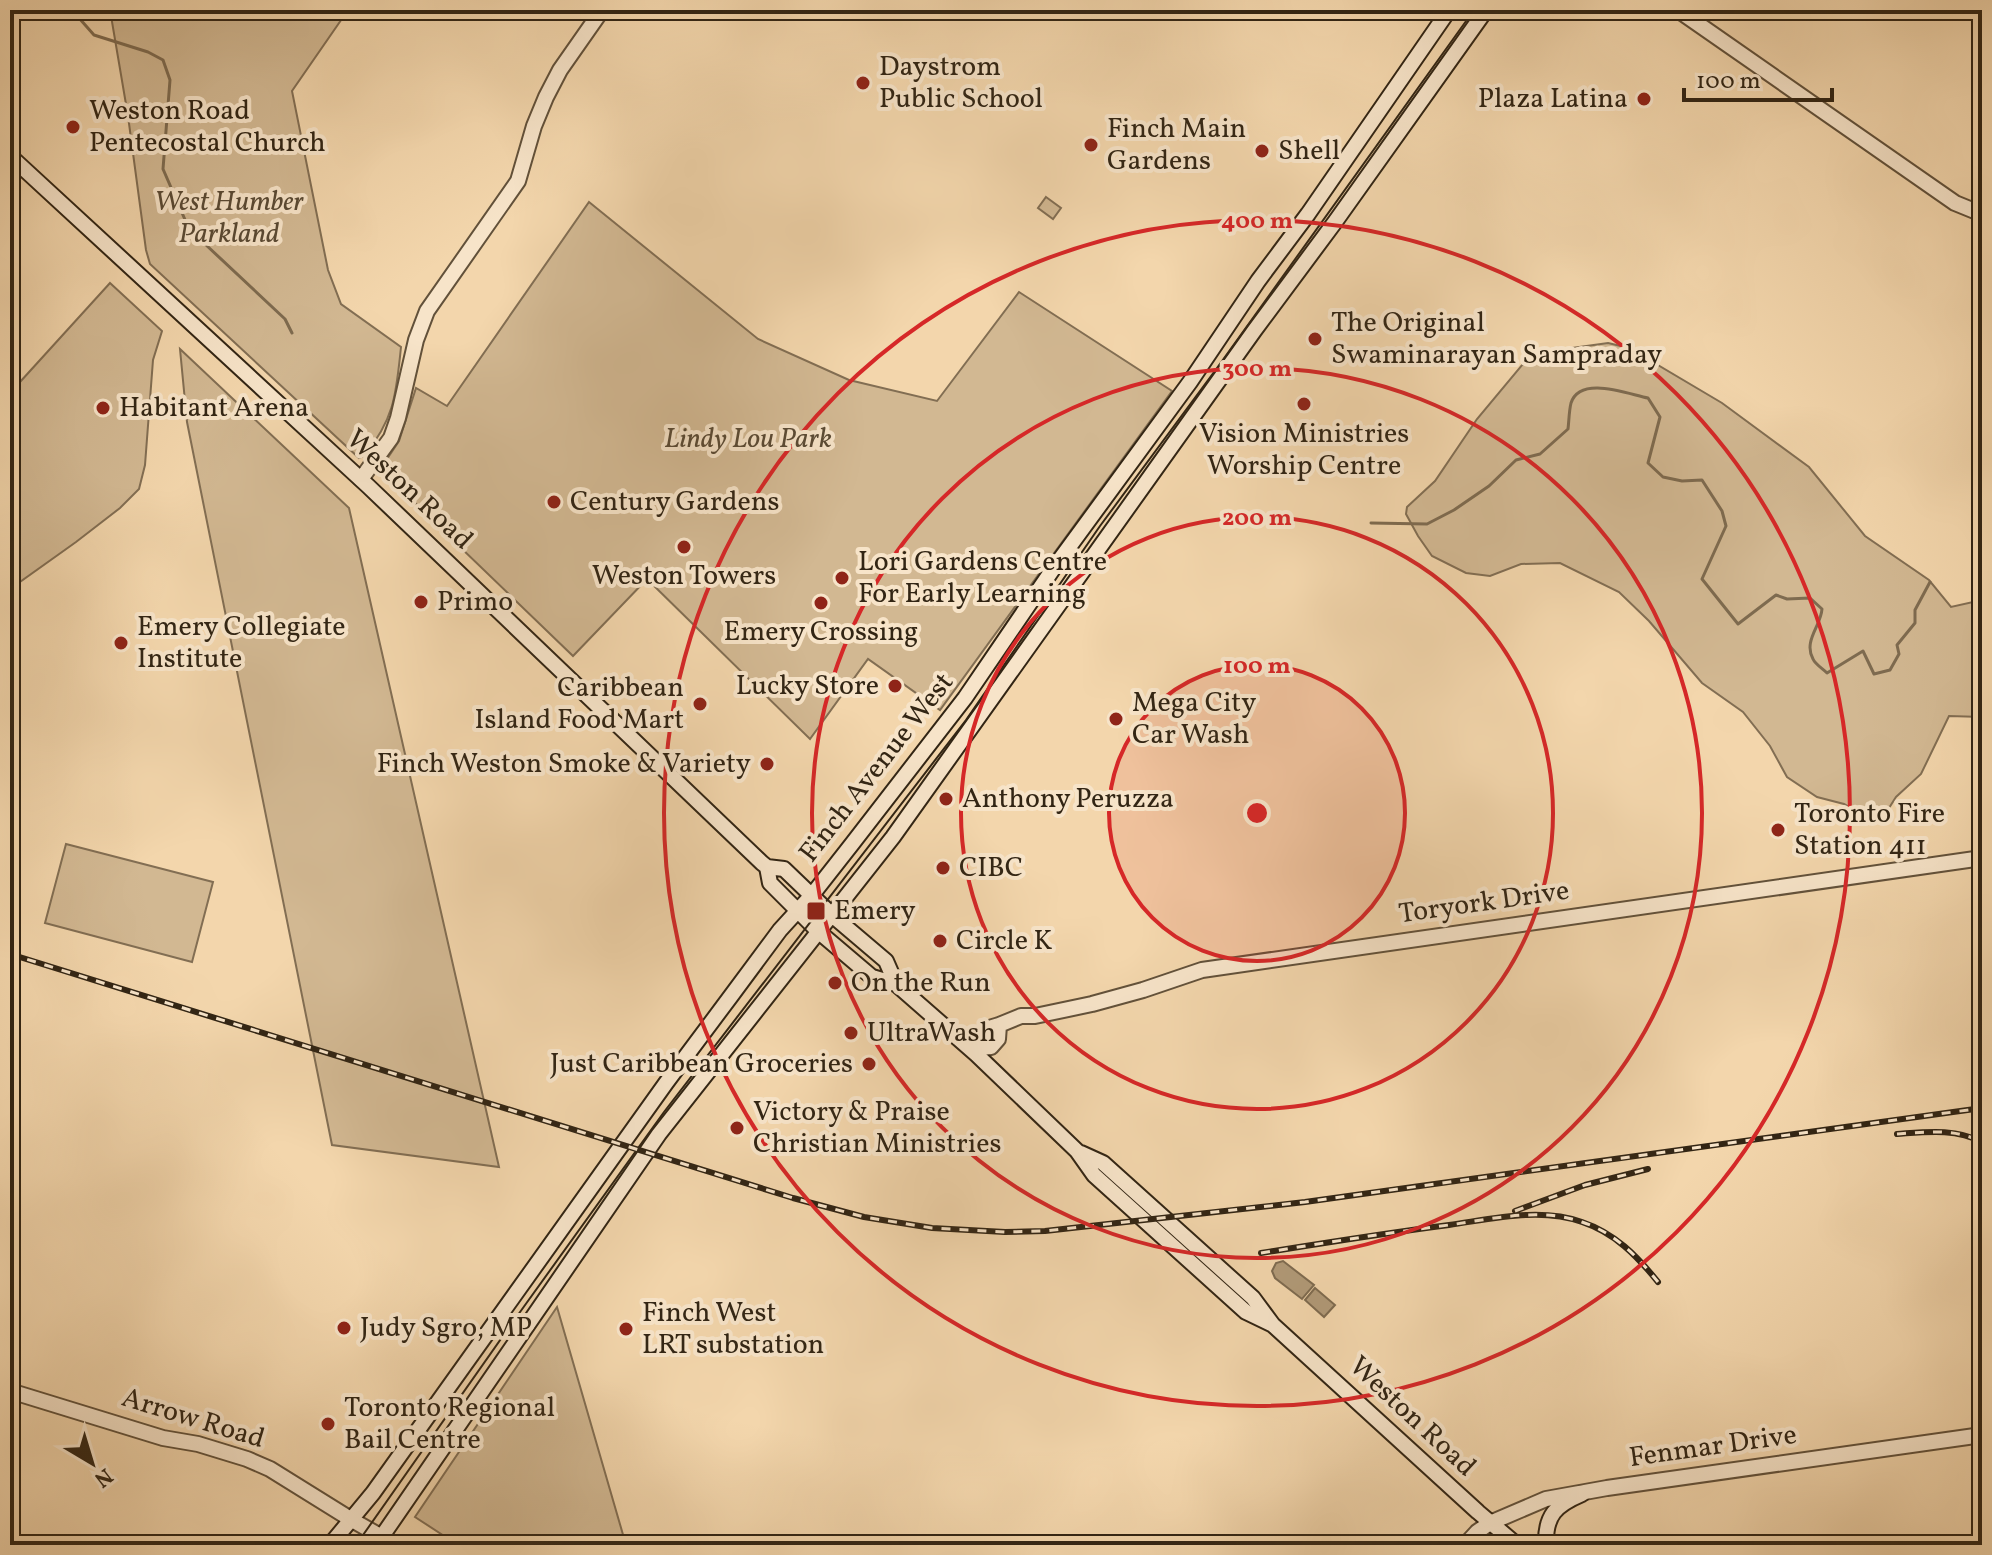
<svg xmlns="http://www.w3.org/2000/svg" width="1992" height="1555" viewBox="0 0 1992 1555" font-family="Vollkorn,serif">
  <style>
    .green { fill: #d2b892; stroke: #826e53; stroke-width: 2 }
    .water { fill: #b19a78; stroke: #7e6b50; stroke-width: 2 }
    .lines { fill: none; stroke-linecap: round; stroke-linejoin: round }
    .stream { stroke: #7e6b50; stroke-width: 3 }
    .tertiary-casing { stroke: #62513a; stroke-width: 18 }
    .secondary-casing { stroke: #322514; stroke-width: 18 }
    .tertiary { stroke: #f7e4c9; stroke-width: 14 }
    .secondary { stroke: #f7e4c9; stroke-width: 14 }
    .tram { stroke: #322514; stroke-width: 2 }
    .rail-casing { stroke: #322514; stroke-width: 6 }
    .rail { stroke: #f7e4c9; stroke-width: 3; stroke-dasharray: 9; stroke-linecap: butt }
    .ring { fill: none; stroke: #d62828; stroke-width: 4 }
    .poi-dot { fill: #8f2418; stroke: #f7e4c9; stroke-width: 3 }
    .labels { text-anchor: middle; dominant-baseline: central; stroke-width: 8; stroke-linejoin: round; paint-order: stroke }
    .poi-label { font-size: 28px; fill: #322514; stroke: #f7e4c9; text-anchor: start }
    .park-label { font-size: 28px; font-style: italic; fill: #5a4a34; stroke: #f7e4c9 }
    .street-label { font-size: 28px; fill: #322514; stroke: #f7e4c9 }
    .centre { fill: #d62828; stroke: #f7e4c9; stroke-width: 4 }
    .ring-label { font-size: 24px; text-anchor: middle; font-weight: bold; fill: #d62828; stroke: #f7e4c9; stroke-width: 8; stroke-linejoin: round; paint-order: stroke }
  </style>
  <rect width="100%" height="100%" fill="#f3d6ac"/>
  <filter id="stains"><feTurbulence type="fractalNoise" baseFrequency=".0025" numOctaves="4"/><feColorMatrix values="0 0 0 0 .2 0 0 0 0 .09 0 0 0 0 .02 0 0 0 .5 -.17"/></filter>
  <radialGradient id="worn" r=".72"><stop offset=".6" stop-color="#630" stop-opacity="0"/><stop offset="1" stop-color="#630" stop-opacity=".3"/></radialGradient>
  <path class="green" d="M110 10H348L292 91 328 270 341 304 401 347C396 394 395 418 364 456L359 458 150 264 146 250 128 116Z
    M1046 197 1061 208 1053 219 1038 208Z
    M589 202 758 339 849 380 937 401 1019 292 1172 391 940 710 868 659 810 739 647 579 573 656 432 520 381 468 399 441 416 388 447 406Z
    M110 283 162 331 153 360 145 465 139 489 120 508 76 542 10 589V393Z
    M1608 343 1629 348 1722 403 1809 467 1865 536 1929 580 1951 607 1982 600V717L1949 716 1921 774 1896 797 1884 816 1871 820 1844 804 1817 797 1787 777 1770 746 1743 712 1702 683 1649 621 1619 592 1560 563 1521 564 1490 576 1466 573 1432 556 1418 536 1406 514 1407 507 1435 481 1477 419 1522 365 1572 348Z
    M180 349 349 508 499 1167 332 1145 187 422Z
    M66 844 213 882 192 962 45 923Z
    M557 1307 626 1545H458L415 1517Z"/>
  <path class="water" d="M1283 1261 1314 1285 1302 1299 1275 1278 1272 1271 1276 1263Z
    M1315 1288 1335 1305 1324 1317 1305 1300Z"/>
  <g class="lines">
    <path class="stream" d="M73 10 79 18 94 35 148 52 163 60 170 80 163 169 186 222 205 244 285 319 292 333
      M1371 523 1427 524 1454 510 1489 486 1516 460 1540 454 1568 429C1569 421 1569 411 1571 403 1580 375 1628 394 1648 398L1660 417 1648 463 1663 477 1682 481 1702 480 1722 511 1726 526 1702 579 1738 624 1776 595 1787 599 1810 598 1822 609C1821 626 1803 641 1813 659 1815 664 1823 669 1827 673L1863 651 1874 674 1890 670 1899 654 1897 645 1915 623V610L1930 582"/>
    <defs>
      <path id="tertiary" d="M1678 10 1955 203 1982 214
        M361 479 391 438 398 418 416 340 427 311 518 181 534 126 546 97 560 70 602 10
        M999 1025 998 1039 991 1047 981 1048V1037L989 1028 999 1025 1021 1016H1035L1092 1004 1143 990 1202 970 1982 858
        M10 1391 163 1438 198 1444 247 1459 270 1469 352 1520 396 1545
        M1465 1545 1477 1532 1490 1523 1546 1499 1607 1488 1982 1435"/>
      <path id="secondary" d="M10 156 368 486 762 863 767 867 770 883 819 932 872 977 896 984 976 1054 1077 1151 1094 1175 1246 1312 1273 1325
        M767 867 784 869 833 916 886 961 896 984
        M1081 1153 1103 1163 1253 1298 1273 1325 1478 1512 1517 1545
        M330 1545 373 1493 666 1083 731 996 780 930 812 895 852 844 965 698 1053 569 1190 382 1258 281 1308 214 1449 10
        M376 1545 659 1134 893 837 1254 331 1335 222 1486 10
        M1546 1545C1545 1515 1556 1505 1582 1494"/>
    </defs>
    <use href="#tertiary" class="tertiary-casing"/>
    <use href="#secondary" class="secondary-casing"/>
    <use href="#tertiary" class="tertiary"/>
    <use href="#secondary" class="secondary"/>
    <path class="tram" d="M356 1545 515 1319 664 1112 966 720 1100 526 1217 368 1474 10"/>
    <defs>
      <path id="rail" d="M10 954 793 1198 864 1217 932 1228 1005 1232 1045 1231 1305 1202 1982 1108
        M1897 1134C1926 1132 1955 1128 1982 1142
        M1515 1211 1585 1185 1648 1169
        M1261 1253C1324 1243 1386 1233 1449 1225 1492 1219 1540 1207 1582 1222 1615 1233 1637 1256 1658 1282"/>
    </defs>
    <use href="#rail" class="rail-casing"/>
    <use href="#rail" class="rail"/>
  </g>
  <circle cx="1257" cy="813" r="148" fill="#d62828" fill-opacity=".12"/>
  <g class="ring">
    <circle cx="1257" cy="813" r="148"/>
    <circle cx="1257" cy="813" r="296"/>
    <circle cx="1257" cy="813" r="445"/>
    <circle cx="1257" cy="813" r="593"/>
  </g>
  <g class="poi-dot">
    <circle cx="863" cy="83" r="8"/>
    <circle cx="1644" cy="99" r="8"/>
    <circle cx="73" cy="127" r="8"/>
    <circle cx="1091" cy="145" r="8"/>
    <circle cx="1262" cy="151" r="8"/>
    <circle cx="1315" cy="339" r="8"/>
    <circle cx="1304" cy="404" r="8"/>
    <circle cx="103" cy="408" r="8"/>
    <circle cx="554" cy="502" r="8"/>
    <circle cx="684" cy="547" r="8"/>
    <circle cx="842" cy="578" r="8"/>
    <circle cx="421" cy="602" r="8"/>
    <circle cx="821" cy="603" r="8"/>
    <circle cx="121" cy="643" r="8"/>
    <circle cx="895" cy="686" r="8"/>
    <circle cx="700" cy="704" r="8"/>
    <circle cx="1116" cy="719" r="8"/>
    <circle cx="767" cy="764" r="8"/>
    <circle cx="946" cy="799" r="8"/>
    <circle cx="1778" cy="830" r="8"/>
    <circle cx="943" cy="868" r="8"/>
    <rect x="806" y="901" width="20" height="20" rx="4"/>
    <circle cx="940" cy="941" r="8"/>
    <circle cx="835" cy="983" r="8"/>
    <circle cx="851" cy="1033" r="8"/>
    <circle cx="869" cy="1064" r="8"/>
    <circle cx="737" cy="1128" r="8"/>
    <circle cx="344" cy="1328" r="8"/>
    <circle cx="626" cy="1329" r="8"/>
    <circle cx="328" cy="1424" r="8"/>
  </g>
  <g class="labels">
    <g class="poi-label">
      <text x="879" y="67">Daystrom<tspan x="879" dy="32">Public School</tspan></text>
      <text x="1628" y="99" text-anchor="end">Plaza Latina</text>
      <text x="89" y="111">Weston Road<tspan x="89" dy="32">Pentecostal Church</tspan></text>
      <text x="1107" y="129">Finch Main<tspan x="1107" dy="32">Gardens</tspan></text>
      <text x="1278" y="151">Shell</text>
      <text x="1331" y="323">The Original<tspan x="1331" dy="32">Swaminarayan Sampraday</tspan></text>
      <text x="119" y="408">Habitant Arena</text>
      <text x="1304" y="434" text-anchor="middle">Vision Ministries<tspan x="1304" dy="32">Worship Centre</tspan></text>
      <text x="570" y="502">Century Gardens</text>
      <text x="858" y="562">Lori Gardens Centre<tspan x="858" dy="32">For Early Learning</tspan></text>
      <text x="684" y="576" text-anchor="middle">Weston Towers</text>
      <text x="437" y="602">Primo</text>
      <text x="137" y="627">Emery Collegiate<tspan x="137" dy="32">Institute</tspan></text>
      <text x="821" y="632" text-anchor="middle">Emery Crossing</text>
      <text x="879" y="686" text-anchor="end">Lucky Store</text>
      <text x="684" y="688" text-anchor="end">Caribbean<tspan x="684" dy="32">Island Food Mart</tspan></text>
      <text x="1132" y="703">Mega City<tspan x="1132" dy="32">Car Wash</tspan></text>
      <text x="751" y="764" text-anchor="end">Finch Weston Smoke &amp; Variety</text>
      <text x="962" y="799">Anthony Peruzza</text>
      <text x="1794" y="814">Toronto Fire<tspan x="1794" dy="32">Station 411</tspan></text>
      <text x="959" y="868">CIBC</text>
      <text x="834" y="911">Emery</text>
      <text x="956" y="941">Circle K</text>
      <text x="851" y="983">On the Run</text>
      <text x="867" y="1033">UltraWash</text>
      <text x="853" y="1064" text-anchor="end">Just Caribbean Groceries</text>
      <text x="753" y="1112">Victory &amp; Praise<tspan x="753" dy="32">Christian Ministries</tspan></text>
      <text x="642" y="1313">Finch West<tspan x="642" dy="32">LRT substation</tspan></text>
      <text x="360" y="1328">Judy Sgro, MP</text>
      <text x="344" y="1408">Toronto Regional<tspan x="344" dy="32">Bail Centre</tspan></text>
    </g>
    <g class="park-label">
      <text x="229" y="202">West Humber<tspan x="229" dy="32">Parkland</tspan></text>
      <text x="748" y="439">Lindy Lou Park</text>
    </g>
    <g class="street-label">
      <text transform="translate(409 490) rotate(43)">Weston Road</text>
      <text transform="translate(877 768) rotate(-52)">Finch Avenue West</text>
      <text transform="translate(1484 903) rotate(-8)">Toryork Drive</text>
      <text transform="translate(1412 1417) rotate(43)">Weston Road</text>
      <text transform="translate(193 1419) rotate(17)">Arrow Road</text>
      <text transform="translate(1713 1447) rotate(-8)">Fenmar Drive</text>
    </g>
  </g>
  <circle cx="1257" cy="813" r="12" class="centre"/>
  <g class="ring-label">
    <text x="1257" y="228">400 m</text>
    <text x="1257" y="376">300 m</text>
    <text x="1257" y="525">200 m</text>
    <text x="1257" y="673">100 m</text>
  </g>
  <rect width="1992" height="1555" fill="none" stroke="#f3d6ac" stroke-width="40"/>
  <rect x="12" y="12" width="1968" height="1531" fill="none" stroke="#322514" stroke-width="4"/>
  <rect x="20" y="20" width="1952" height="1515" fill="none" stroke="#322514" stroke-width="2"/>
  <g transform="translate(92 1463) rotate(142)" stroke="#f7e4c9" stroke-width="6" paint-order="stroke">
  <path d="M0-6L14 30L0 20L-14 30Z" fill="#322514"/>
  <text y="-12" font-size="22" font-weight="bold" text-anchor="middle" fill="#322514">N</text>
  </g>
  <path d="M1684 88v12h148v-12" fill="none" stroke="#322514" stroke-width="4"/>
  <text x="1696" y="88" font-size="24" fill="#322514" stroke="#f7e4c9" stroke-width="6" paint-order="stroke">100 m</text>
  <rect width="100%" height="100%" filter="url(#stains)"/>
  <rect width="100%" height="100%" fill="url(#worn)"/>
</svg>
